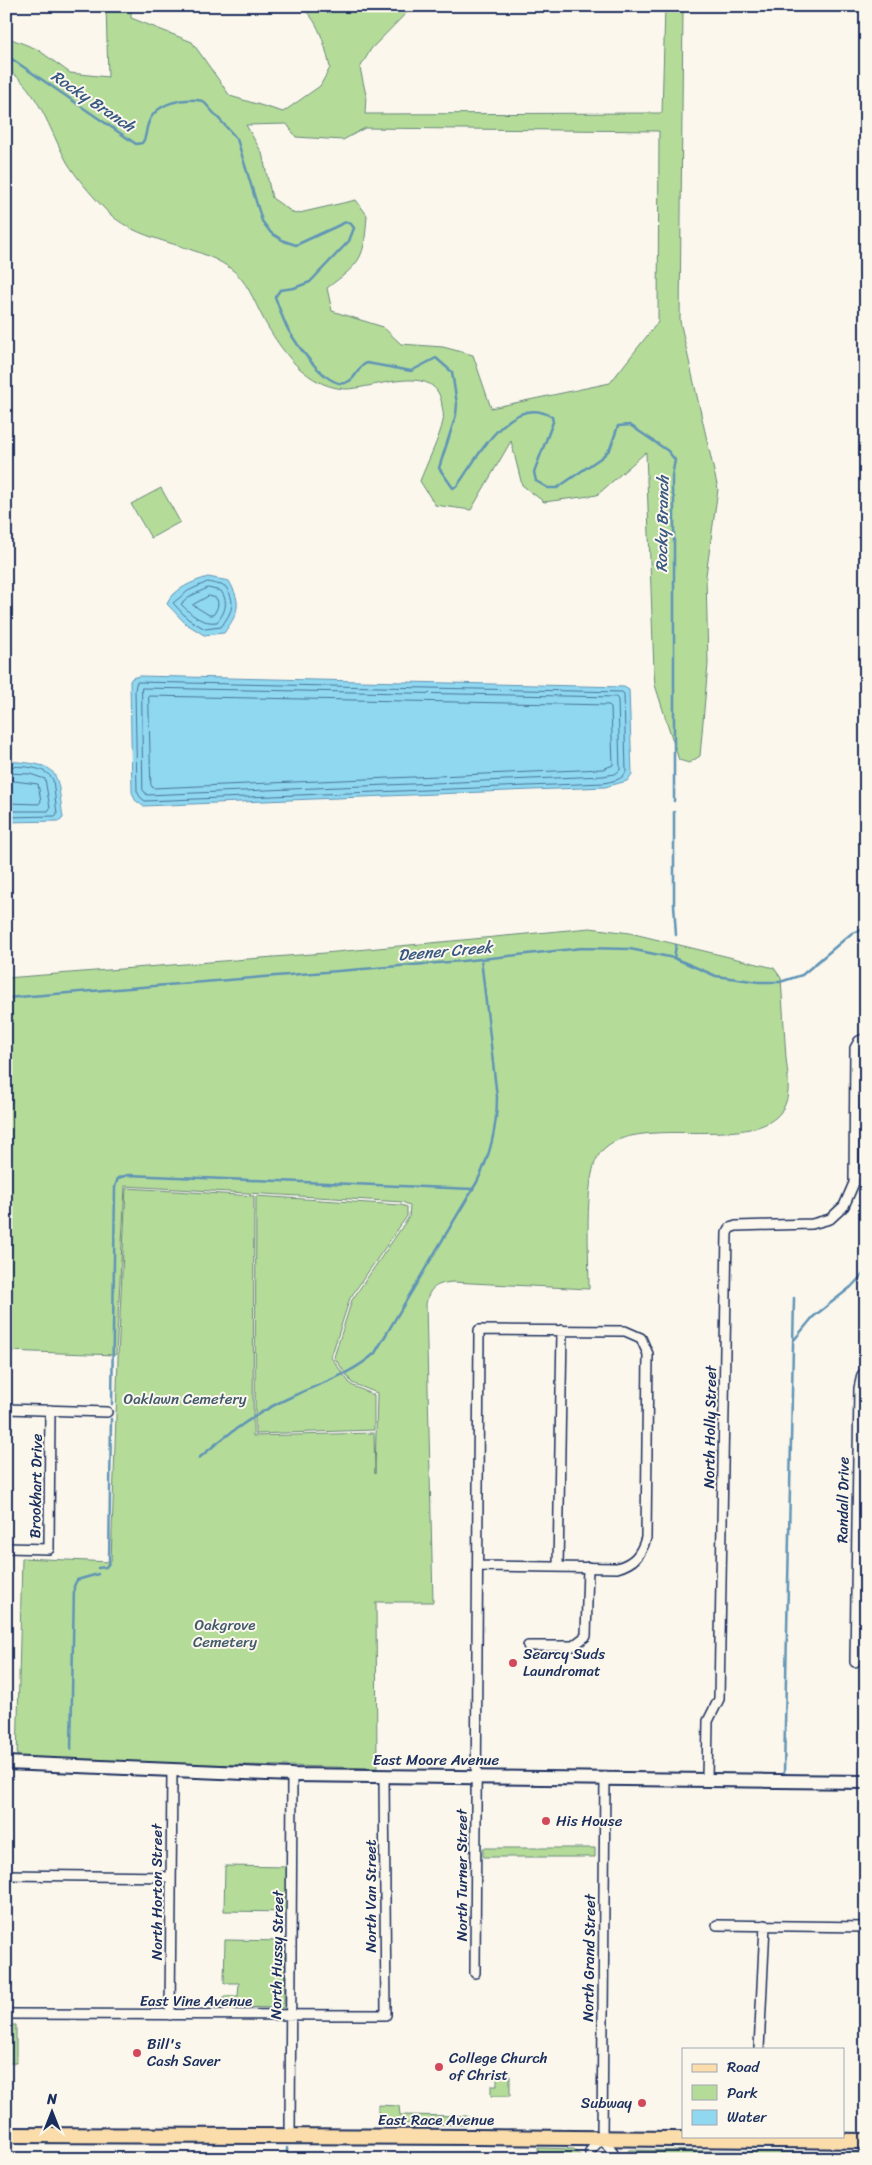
<svg xmlns="http://www.w3.org/2000/svg" width="872" height="2165" viewBox="0 0 872 2165" font-family="Sriracha,sans-serif">
  <style>
    .green { fill: #b4dc98; stroke: #68867b; fill-rule: evenodd }
    .water { fill: #8fd8f0; stroke: #6194b6 }
    .lines { fill: none; stroke-linecap: round; stroke-linejoin: round }
    .shore { stroke: #497398; stroke-width: 1 }
    .stream { stroke: #6194b6; stroke-width: 2.5 }
    .street-casing { stroke: #1b2f5e; stroke-width: 12 }
    .secondary-casing { stroke: #1b2f5e; stroke-width: 16 }
    .primary-casing { stroke: #1b2f5e; stroke-width: 18 }
    .street { stroke: #fbf7ec; stroke-width: 9 }
    .secondary { stroke: #fbf7ec; stroke-width: 12 }
    .primary { stroke: #faddab; stroke-width: 14 }
    .poi-dot { fill: #d1495b; stroke: #fbf7ec; stroke-width: 2 }
    .labels { text-anchor: middle; dominant-baseline: central; stroke-width: 4; stroke-linejoin: round; paint-order: stroke }
    .park-label { font-size: 15px; fill: #415a6c; stroke: #fbf7ec }
    .street-label { font-size: 15px; fill: #1b2f5e; stroke: #fbf7ec }
    .poi-label { font-size: 15px; fill: #1b2f5e; stroke: #fbf7ec; text-anchor: start }
    .water-label { font-size: 16px; font-style: italic; fill: #385982; stroke: #fbf7ec }
  </style>
  <rect width="100%" height="100%" fill="#fbf7ec"/>
  <filter id="ink" filterUnits="userSpaceOnUse"><feTurbulence type="fractalNoise" baseFrequency=".02" numOctaves="2"/><feDisplacementMap in="SourceGraphic" scale="10" xChannelSelector="R" yChannelSelector="G"/><feConvolveMatrix kernelMatrix="1 2 1 2 8 2 1 2 1" color-interpolation-filters="sRGB"/></filter>
  <g filter="url(#ink)">
    <path class="green" d="M106 6H131V18L192 42 230 96 283 112 320 86 330 68C326 48 318 15 298 6H413L371 49 360 68 366 95 365 114 662 113 665 6H683L680 321 718 489 706 575 708 664 700 756 689 763 679 760 655 685 654 671 646 452 597 495 544 502 522 485 511 441 471 510 435 505 420 481C426 465 440 437 443 421 444 417 443 411 442 406 438 360 374 389 345 389 330 388 316 382 304 372 290 362 271 334 263 318 254 301 247 280 230 268 192 241 134 244 102 206 90 193 76 177 67 162 49 129 39 90 6 68V37L37 49 70 73 108 77ZM287 124 296 137 343 140 365 128 659 131 658 322 610 383 491 408 473 355 443 347 401 344 383 327 332 311 327 288C363 261 364 259 367 215L356 200 295 214 272 198 262 153 246 125Z
      M161 488 180 522 151 538 131 504Z
      M590 928 630 933 774 968 781 978C783 1005 784 1031 786 1058 787 1068 789 1081 788 1092 781 1168 625 1102 597 1158 584 1183 589 1258 589 1289L452 1282C435 1284 429 1288 426 1304L433 1602H376L377 1768 17 1760 22 1558 111 1562 118 1358 126 1188 254 1196 253 1436 374 1433 375 1474 377 1393 352 1383 334 1357 352 1300 409 1217 410 1206 403 1202 125 1186 116 1355 6 1351V978L325 953Z
      M256 1196 401 1205 407 1207V1216L350 1298 331 1357 351 1385 374 1395V1430L255 1434Z
      M483 1848H595V1857H483Z
      M225 1866 288 1867 287 1912 224 1911Z
      M225 1940 285 1941 284 2008 224 2007V1996H238L239 1983H224Z
      M6 2025H16V2063H6Z
      M497 2076H510V2096H491V2086H497Z
      M378 2105 399 2106 400 2115 467 2116V2125L378 2123Z
      M538 2148 574 2149 583 2159H538Z
      M629 2150 866 2153V2159H622Z"/>
    <path class="water" d="M208 577 229 581C242 604 239 612 224 633L204 635 185 623 167 604C173 589 194 581 208 577Z
      M139 676 624 687 629 690 632 774 627 781 605 787 143 806 135 800 132 792 130 681 132 678Z
      M6 761C61 765 56 767 63 818L60 821 6 822Z"/>
    <g class="lines">
      <path class="shore" d="M208 582 225 586C237 602 232 612 221 627L205 629 188 619 173 603 188 591Z
        M208 588 221 591C229 602 225 613 217 622 202 624 191 615 181 604L191 596Z
        M209 596 216 598C220 603 217 610 213 615H209L193 605Z
        M137 682 622 692 624 694 626 772C622 780 613 781 604 783L145 801 140 797 137 791 135 690Z
        M142 688 616 697 618 700 620 770 615 774 603 776 147 795 143 790Z
        M149 696 609 705 611 707 613 765 603 769 153 788 151 785Z
        M6 766C21 767 45 765 53 780L57 814 55 816 6 817
        M6 773 30 774 45 779 50 808 48 811H6
        M6 780 38 784 41 801 39 804 6 803"/>
      <path class="stream" d="M6 55 136 144 142 143C147 137 145 132 148 124 155 103 183 97 203 101L237 139 262 221 271 233 284 241 296 245 346 222 351 224 354 228 349 241 310 282 294 288 280 290 275 297C280 309 284 325 292 336 301 350 327 387 345 383 357 380 357 366 367 363L411 371 436 358 452 372 457 404 456 415 439 468 453 488 457 486C476 460 511 391 552 417L553 422 534 472 536 481 548 488H557L602 457 610 449 618 426 630 425 668 451 675 460 672 476V491L674 498V801
        M674 812V905L676 935
        M674 958 676 945
        M6 998 462 961 582 948 630 949 674 958 716 976 759 982H780L802 975 852 933 866 929
        M794 1340 813 1317 851 1287 866 1271
        M112 1404 115 1187 118 1178 128 1175 473 1189
        M199 1458C227 1434 257 1412 291 1397 320 1383 351 1375 375 1353L477 1182C491 1154 497 1128 497 1097L481 959
        M98 1568 106 1567 109 1563 111 1419
        M71 1750 74 1586 77 1580 98 1574
        M784 1773 794 1298
        M287 2159V2148"/>
      <defs>
        <path id="street" d="M854 1174H866
          M6 1409 107 1412
          M6 1548 49 1549 50 1410
          M558 1567 562 1330
          M528 1646H573L586 1636 588 1567
          M855 1662 859 1388 862 1375 866 1371
          M605 1777 602 2138 613 2152V2159
          M707 1779 708 1721 719 1699 727 1233 730 1228 736 1226 812 1224 830 1219 844 1206 854 1183 855 1048 859 1041 866 1038
          M6 1875 171 1877
          M717 1925 866 1927
          M475 1973 479 1330 625 1331 641 1338 648 1354 646 1538C641 1555 634 1563 617 1568L478 1566
          M6 2014 386 2015 384 1776
          M170 2015 172 1770
          M759 2049 765 1925
          M290 2136 292 1775
          M590 2159V2151L602 2138"/>
        <path id="secondary" d="M6 1763 292 1775 866 1782"/>
        <path id="primary" d="M6 2135 476 2137 866 2141"/>
      </defs>
      <use href="#street" class="street-casing"/>
      <use href="#secondary" class="secondary-casing"/>
      <use href="#primary" class="primary-casing"/>
      <use href="#street" class="street"/>
      <use href="#secondary" class="secondary"/>
      <use href="#primary" class="primary"/>
    </g>
  </g>
  <g class="poi-dot">
    <circle cx="513" cy="1663" r="5"/>
    <circle cx="546" cy="1821" r="5"/>
    <circle cx="137" cy="2053" r="5"/>
    <circle cx="439" cy="2067" r="5"/>
    <circle cx="642" cy="2103" r="5"/>
  </g>
  <g class="labels">
    <g class="park-label">
      <text x="185" y="1399">Oaklawn Cemetery</text>
      <text x="225" y="1625">Oakgrove<tspan x="225" dy="17">Cemetery</tspan></text>
    </g>
    <g class="street-label">
      <text transform="translate(710 1427) rotate(-89)">North Holly Street</text>
      <text transform="translate(36 1486) rotate(-89)">Brookhart Drive</text>
      <text transform="translate(843 1500) rotate(-89)">Randall Drive</text>
      <text x="436" y="1760">East Moore Avenue</text>
      <text transform="translate(462 1875) rotate(-90)">North Turner Street</text>
      <text transform="translate(157 1892) rotate(-90)">North Horton Street</text>
      <text transform="translate(371 1896) rotate(-90)">North Van Street</text>
      <text transform="translate(277 1955) rotate(-89)">North Hussy Street</text>
      <text transform="translate(589 1958) rotate(-89)">North Grand Street</text>
      <text x="196" y="2001">East Vine Avenue</text>
      <text x="436" y="2120">East Race Avenue</text>
    </g>
    <g class="poi-label">
      <text x="523" y="1654">Searcy Suds<tspan x="523" dy="17">Laundromat</tspan></text>
      <text x="556" y="1821">His House</text>
      <text x="147" y="2044">Bill's<tspan x="147" dy="17">Cash Saver</tspan></text>
      <text x="449" y="2058">College Church<tspan x="449" dy="17">of Christ</tspan></text>
      <text x="632" y="2103" text-anchor="end">Subway</text>
    </g>
    <g class="water-label">
      <text transform="translate(93 101) rotate(34)">Rocky Branch</text>
      <text transform="translate(662 524) rotate(-89)">Rocky Branch</text>
      <text transform="translate(445 951) rotate(-5)">Deener Creek</text>
    </g>
  </g>
  <rect width="872" height="2165" fill="none" stroke="#fbf7ec" stroke-width="25"/>
  <rect x="12" y="12" width="847" height="2140" fill="none" stroke="#1b2f5e" stroke-width="2" filter="url(#ink)"/>
  <rect x="682" y="2048" width="162" height="90" fill="#fbf7ec" stroke="#a1a7b3"/>
  <rect x="692" y="2064" width="25" height="8" fill="#faddab" stroke="#a1a7b3"/>
  <text x="727" y="2072" font-size="15" fill="#1b2f5e">Road</text>
  <rect x="692" y="2085" width="25" height="15" fill="#b4dc98" stroke="#a1a7b3"/>
  <text x="727" y="2098" font-size="15" fill="#1b2f5e">Park</text>
  <rect x="692" y="2110" width="25" height="15" fill="#8fd8f0" stroke="#a1a7b3"/>
  <text x="727" y="2122" font-size="15" fill="#1b2f5e">Water</text>
  <g transform="translate(52 2112)" stroke="#fbf7ec" stroke-width="4" paint-order="stroke">
  <path d="M0-4L9 19L0 12L-9 19Z" fill="#1b2f5e"/>
  <text y="-8" font-size="14" font-weight="bold" text-anchor="middle" fill="#1b2f5e">N</text>
  </g>
</svg>
